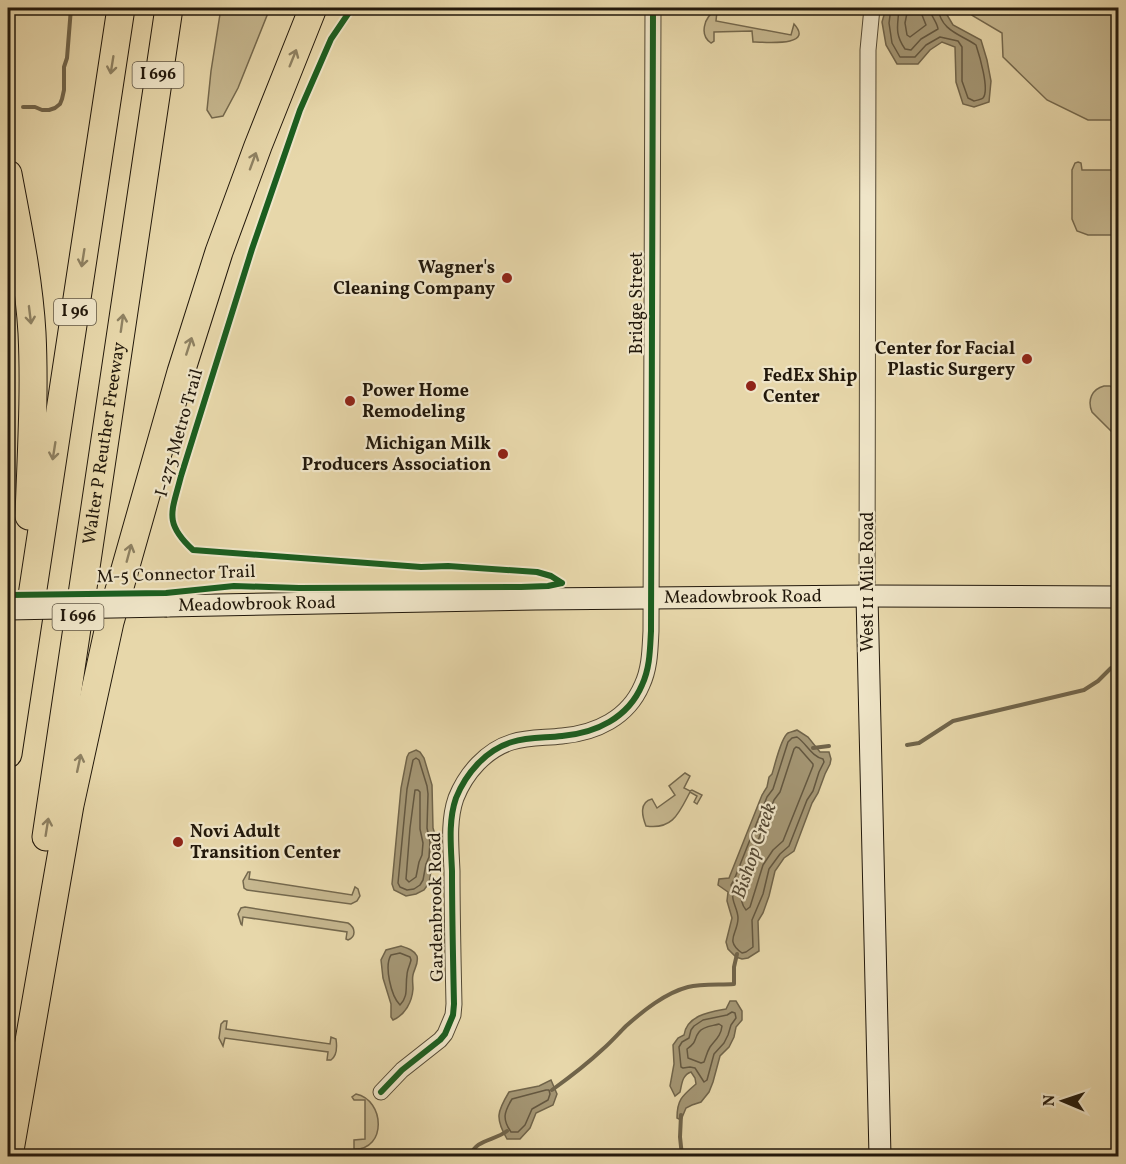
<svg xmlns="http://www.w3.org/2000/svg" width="1126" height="1164" viewBox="0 0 1126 1164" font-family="Vollkorn,serif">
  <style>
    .green { fill: #c6b78f; stroke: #74684d; stroke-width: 1.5 }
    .water { fill: #a49674; stroke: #70644a; stroke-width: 1.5 }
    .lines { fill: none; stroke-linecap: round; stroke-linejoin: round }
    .shore { stroke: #635740; stroke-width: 1.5 }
    .stream { stroke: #70644a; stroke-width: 4 }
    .street-casing { stroke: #534833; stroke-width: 17 }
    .secondary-casing { stroke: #22180b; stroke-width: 23 }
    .highway-casing { stroke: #22180b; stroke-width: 29 }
    .street { stroke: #efe5c8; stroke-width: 15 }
    .secondary { stroke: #efe5c8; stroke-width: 21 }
    .highway { stroke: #e7d7aa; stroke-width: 27 }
    .secondary-bridge-casing { stroke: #22180b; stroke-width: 23; stroke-linecap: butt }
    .secondary-bridge { stroke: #efe5c8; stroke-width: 21 }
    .cycleway-casing { stroke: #efe5c8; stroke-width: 10 }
    .cycleway { stroke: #1b5e20; stroke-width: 6 }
    .oneway { stroke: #8e8162 }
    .poi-dot { fill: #8f2418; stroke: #efe5c8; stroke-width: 2 }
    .labels { text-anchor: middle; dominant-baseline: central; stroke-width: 4.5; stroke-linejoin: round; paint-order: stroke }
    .shield { fill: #efe5c8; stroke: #605644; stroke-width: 1.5 }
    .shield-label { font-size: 16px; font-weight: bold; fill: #22180b }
    .poi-label { font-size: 18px; font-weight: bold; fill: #22180b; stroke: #efe5c8; text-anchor: end }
    .street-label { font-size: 18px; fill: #22180b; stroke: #efe5c8 }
    .water-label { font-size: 20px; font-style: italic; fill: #564a35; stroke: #efe5c8 }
  </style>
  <rect width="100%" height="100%" fill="#e7d7aa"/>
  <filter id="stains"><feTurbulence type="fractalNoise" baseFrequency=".00333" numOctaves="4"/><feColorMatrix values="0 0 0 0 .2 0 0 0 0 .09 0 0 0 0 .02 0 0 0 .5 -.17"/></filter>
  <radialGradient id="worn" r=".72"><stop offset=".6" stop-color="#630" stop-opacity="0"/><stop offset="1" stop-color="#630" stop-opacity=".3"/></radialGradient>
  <path class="green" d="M221 8H270L238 88 223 116 212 118 207 110 211 71Z
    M964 8H1118V120H1088L1047 100 1003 57 1002 33 973 16Z
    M716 10 717 11 716 21 791 35 794 24C815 47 765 42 755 42H753L752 31 714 32V41L711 43C699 35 704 17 716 10Z
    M1078 162 1081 163 1082 170H1118V235H1088L1077 231 1072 219V170L1075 163Z
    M1104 386H1110L1118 392V438L1092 412C1087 400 1092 389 1104 386Z
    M685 773 690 776 684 788 690 791 692 790 702 795 697 804 694 802 697 796 690 792C679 813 673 830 646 826 642 816 639 802 652 799L657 808 675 795 669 786Z
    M248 872H250L249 879 352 895 355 887 358 889 360 896 357 901 351 904 247 890 244 888 243 881Z
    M245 907 348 923C356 928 356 937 348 940L346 939 347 932 243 917 242 925 241 924 238 914 241 908Z
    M224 1021H227L226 1029 330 1044 331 1037 336 1039C337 1046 337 1056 331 1060H327L328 1052 225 1038 223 1046 219 1038 221 1024Z
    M356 1094C385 1100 387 1150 354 1149V1140L365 1139V1100H354L352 1097Z"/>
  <path class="water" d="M886 8H943L953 25 981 40 987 60 991 81 989 102 974 107 963 104 956 82 955 47 942 42 930 50 918 64H897L886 45 882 22Z
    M797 730 808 737 820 752H829L831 759 830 764 825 774 818 793 812 803 794 851 784 858 775 871 769 896 763 913 758 921 759 951 748 958 742 959 736 957 728 949 726 942 732 918 727 901 728 892 718 885 719 879 729 878 762 795 767 787 769 777 772 774C775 765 781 737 788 733 790 732 795 731 797 730Z
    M416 750 420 752 424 758 432 785 433 828 437 841 435 858 432 865 429 883 424 890 416 894 406 896 394 890 392 884 401 788 407 757 409 753Z
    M401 946C407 948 414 950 417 956 419 963 414 969 413 975 412 979 413 984 413 989 412 1002 405 1015 393 1020L391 1017V1004L383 978 381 960 386 950Z
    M730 1001H736L742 1011V1020L736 1027 734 1037 729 1047 720 1056 713 1082 709 1092 701 1102 692 1105 686 1108 681 1120 677 1118C677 1100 682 1096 696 1084L695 1078 691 1072C682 1075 682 1084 680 1092L675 1096 670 1086 674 1064 673 1045 678 1038 684 1035C687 1015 710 1012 726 1009Z
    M551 1080 557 1094 553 1105 536 1113 530 1128 520 1139H507C495 1118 497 1112 509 1092L539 1086Z"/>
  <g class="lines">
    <path class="shore" d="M891 8 889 23 892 43 900 57H915L926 45 940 37 958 41 962 47V81L968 98 974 101C975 101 982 99 983 98 990 90 979 54 976 45 960 34 941 31 938 8
      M899 8C898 25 894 33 905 49L911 50 921 39 938 29C937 21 930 16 930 8
      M908 8 905 23 907 35 910 37 926 25 922 15 921 8
      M797 737C806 743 812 757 823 759L824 762 819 772 813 791 807 800 789 846 780 854 769 869 763 894 752 920 753 947 746 952 742 953C724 940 738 934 738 918 738 911 734 905 733 899 732 893 733 890 731 885L734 880 767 797 773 789 788 742 792 738Z
      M796 747 799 748 813 764V766L783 841 773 850 763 865 750 907 746 910C740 903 741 894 740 886L774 800 780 792 794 749Z
      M416 758 419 760 427 786 428 794 427 828 430 842 429 857 426 864 423 880 420 885 414 889 407 890 400 887 398 883 407 789 413 760Z
      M415 790H418L420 792V829L423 843 422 855 419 862 416 877 409 882 406 879 410 828Z
      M400 953 410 957 411 960C410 965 407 970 407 975 405 986 409 996 400 1005 391 996 384 966 391 955Z
      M732 1012 735 1013 736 1018 731 1025 728 1035 724 1043 714 1054 707 1080 704 1082 695 1068 690 1067 683 1068 681 1067 679 1047 682 1042 689 1038 691 1030 694 1026 703 1020 727 1015Z
      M719 1024 722 1026C721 1036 715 1040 710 1047 707 1052 706 1057 704 1062L701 1063 688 1058 687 1049C698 1041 693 1040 699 1032 703 1026 713 1026 719 1024Z
      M546 1090H549L550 1094 548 1100 532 1109 525 1125 518 1132H511C502 1119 504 1112 512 1099Z"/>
    <path class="stream" d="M23 107H35L42 110H49L55 108 60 104 62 99 64 90V67L67 58 71 8
      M907 745 919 743 953 721 1084 690 1098 681 1111 668 1118 665
      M813 748 829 746
      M552 1090C570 1077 587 1064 603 1049 611 1042 618 1034 626 1026 643 1011 665 993 688 987 701 984 720 985 734 984V967L737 954
      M681 1115 680 1137 682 1156
      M470 1156C476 1139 494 1141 507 1131"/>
    <defs>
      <path id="street" d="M867 596 868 50 872 8
        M381 1092 402 1070 440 1040 445 1034 453 1015 454 1004C453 959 452 915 452 871 451 847 448 821 456 798 466 773 486 750 512 742 528 737 545 738 562 736 596 733 628 718 642 685 650 668 650 649 651 631L653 8"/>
      <g id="secondary">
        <path d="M867 596 880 1156"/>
        <path id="s1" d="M167 606 535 599 867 596 1118 597"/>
      </g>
      <g id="highway">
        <path d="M8 174C18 227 29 280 32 333 35 394 31 455 29 516"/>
        <path d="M8 754 121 8"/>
        <path id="s2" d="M46 837 169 8"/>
        <path d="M9 1156 70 805 110 622 181 372 219 252 258 146 313 8"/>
      </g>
    </defs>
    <use href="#street" class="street-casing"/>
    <use href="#secondary" class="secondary-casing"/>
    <use href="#highway" class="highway-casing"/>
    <use href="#street" class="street"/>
    <use href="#secondary" class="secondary"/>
    <use href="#highway" class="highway"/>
    <defs>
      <path id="secondary-bridge" d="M8 609 167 606"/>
    </defs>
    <use href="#secondary-bridge" class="secondary-bridge-casing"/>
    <use href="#secondary-bridge" class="secondary-bridge"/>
    <defs>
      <path id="cycleway" d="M352 8 331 39 300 110 252 249 181 476C172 512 163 522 193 550L421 567 448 566 537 572 551 576 562 583
        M8 595 166 593 234 586 299 588 521 587 548 586 562 583
        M381 1092 402 1070 440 1040 445 1034 453 1015 454 1004C453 959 452 915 452 871 451 847 448 821 456 798 466 773 486 750 512 742 528 737 545 738 562 736 596 733 628 718 642 685 650 668 650 649 651 631L653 8"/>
    </defs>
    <use href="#cycleway" class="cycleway-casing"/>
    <use href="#cycleway" class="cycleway"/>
  </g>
  <defs><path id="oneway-shaft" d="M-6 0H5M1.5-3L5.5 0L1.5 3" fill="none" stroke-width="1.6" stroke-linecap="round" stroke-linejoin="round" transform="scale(1.5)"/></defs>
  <g class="oneway">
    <use href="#oneway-shaft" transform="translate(293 58) rotate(-68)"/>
    <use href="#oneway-shaft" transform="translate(112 65) rotate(99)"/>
    <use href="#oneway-shaft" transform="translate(253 161) rotate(-70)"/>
    <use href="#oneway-shaft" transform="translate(83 258) rotate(99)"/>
    <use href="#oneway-shaft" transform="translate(30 315) rotate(83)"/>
    <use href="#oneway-shaft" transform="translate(122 323) rotate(-82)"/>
    <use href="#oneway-shaft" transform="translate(189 346) rotate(-72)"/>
    <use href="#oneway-shaft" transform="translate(54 451) rotate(99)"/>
    <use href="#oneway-shaft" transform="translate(129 553) rotate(-75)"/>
    <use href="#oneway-shaft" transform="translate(79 763) rotate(-78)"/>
    <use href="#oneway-shaft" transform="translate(47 827) rotate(-81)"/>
  </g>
  <g class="poi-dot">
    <circle cx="507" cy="278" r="6"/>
    <circle cx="1027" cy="359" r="6"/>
    <circle cx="751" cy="386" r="6"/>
    <circle cx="350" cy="401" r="6"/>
    <circle cx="503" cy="454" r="6"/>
    <circle cx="178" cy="842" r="6"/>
  </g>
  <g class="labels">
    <g class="shield">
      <rect x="132.5" y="62" width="51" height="26" rx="4.5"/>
      <rect x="54" y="299" width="42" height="26" rx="4.5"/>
      <rect x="52.5" y="604" width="51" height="26" rx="4.5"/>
    </g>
    <g class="shield-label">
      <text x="158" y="75">I 696</text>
      <text x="75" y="312">I 96</text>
      <text x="78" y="617">I 696</text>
    </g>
    <g class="poi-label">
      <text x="495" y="268">Wagner's<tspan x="495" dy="21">Cleaning Company</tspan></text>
      <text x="1015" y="349">Center for Facial<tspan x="1015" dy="21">Plastic Surgery</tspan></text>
      <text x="763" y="376" text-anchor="start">FedEx Ship<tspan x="763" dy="21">Center</tspan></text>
      <text x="362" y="391" text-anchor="start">Power Home<tspan x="362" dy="21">Remodeling</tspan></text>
      <text x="491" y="444">Michigan Milk<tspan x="491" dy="21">Producers Association</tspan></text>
      <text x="190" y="832" text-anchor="start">Novi Adult<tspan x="190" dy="21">Transition Center</tspan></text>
    </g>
    <g class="street-label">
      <text transform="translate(637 303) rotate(-90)">Bridge Street</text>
      <text transform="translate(180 433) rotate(-74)">I-275 Metro Trail</text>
      <text stroke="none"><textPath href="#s2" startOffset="398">Walter P Reuther Freeway</textPath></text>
      <text transform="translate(176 575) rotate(-2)">M-5 Connector Trail</text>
      <text transform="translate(868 582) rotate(-90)">West 11 Mile Road</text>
      <text stroke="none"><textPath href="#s1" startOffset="576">Meadowbrook Road</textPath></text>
      <text stroke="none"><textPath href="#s1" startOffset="90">Meadowbrook Road</textPath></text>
      <text transform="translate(437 907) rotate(-91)">Gardenbrook Road</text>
    </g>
    <g class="water-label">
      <text transform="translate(755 851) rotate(-71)">Bishop Creek</text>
    </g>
  </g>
  <rect width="1126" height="1164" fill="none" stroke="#e7d7aa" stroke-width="30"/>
  <rect x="9" y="9" width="1108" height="1146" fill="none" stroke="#22180b" stroke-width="3"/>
  <rect x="15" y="15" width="1096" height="1134" fill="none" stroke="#22180b" stroke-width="1.5"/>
  <g transform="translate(1063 1101) rotate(272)" stroke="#efe5c8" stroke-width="4.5" paint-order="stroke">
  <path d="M0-4.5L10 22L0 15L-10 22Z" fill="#22180b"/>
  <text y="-9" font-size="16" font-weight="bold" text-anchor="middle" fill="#22180b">N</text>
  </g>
  <rect width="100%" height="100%" filter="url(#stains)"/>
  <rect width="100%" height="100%" fill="url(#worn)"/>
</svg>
